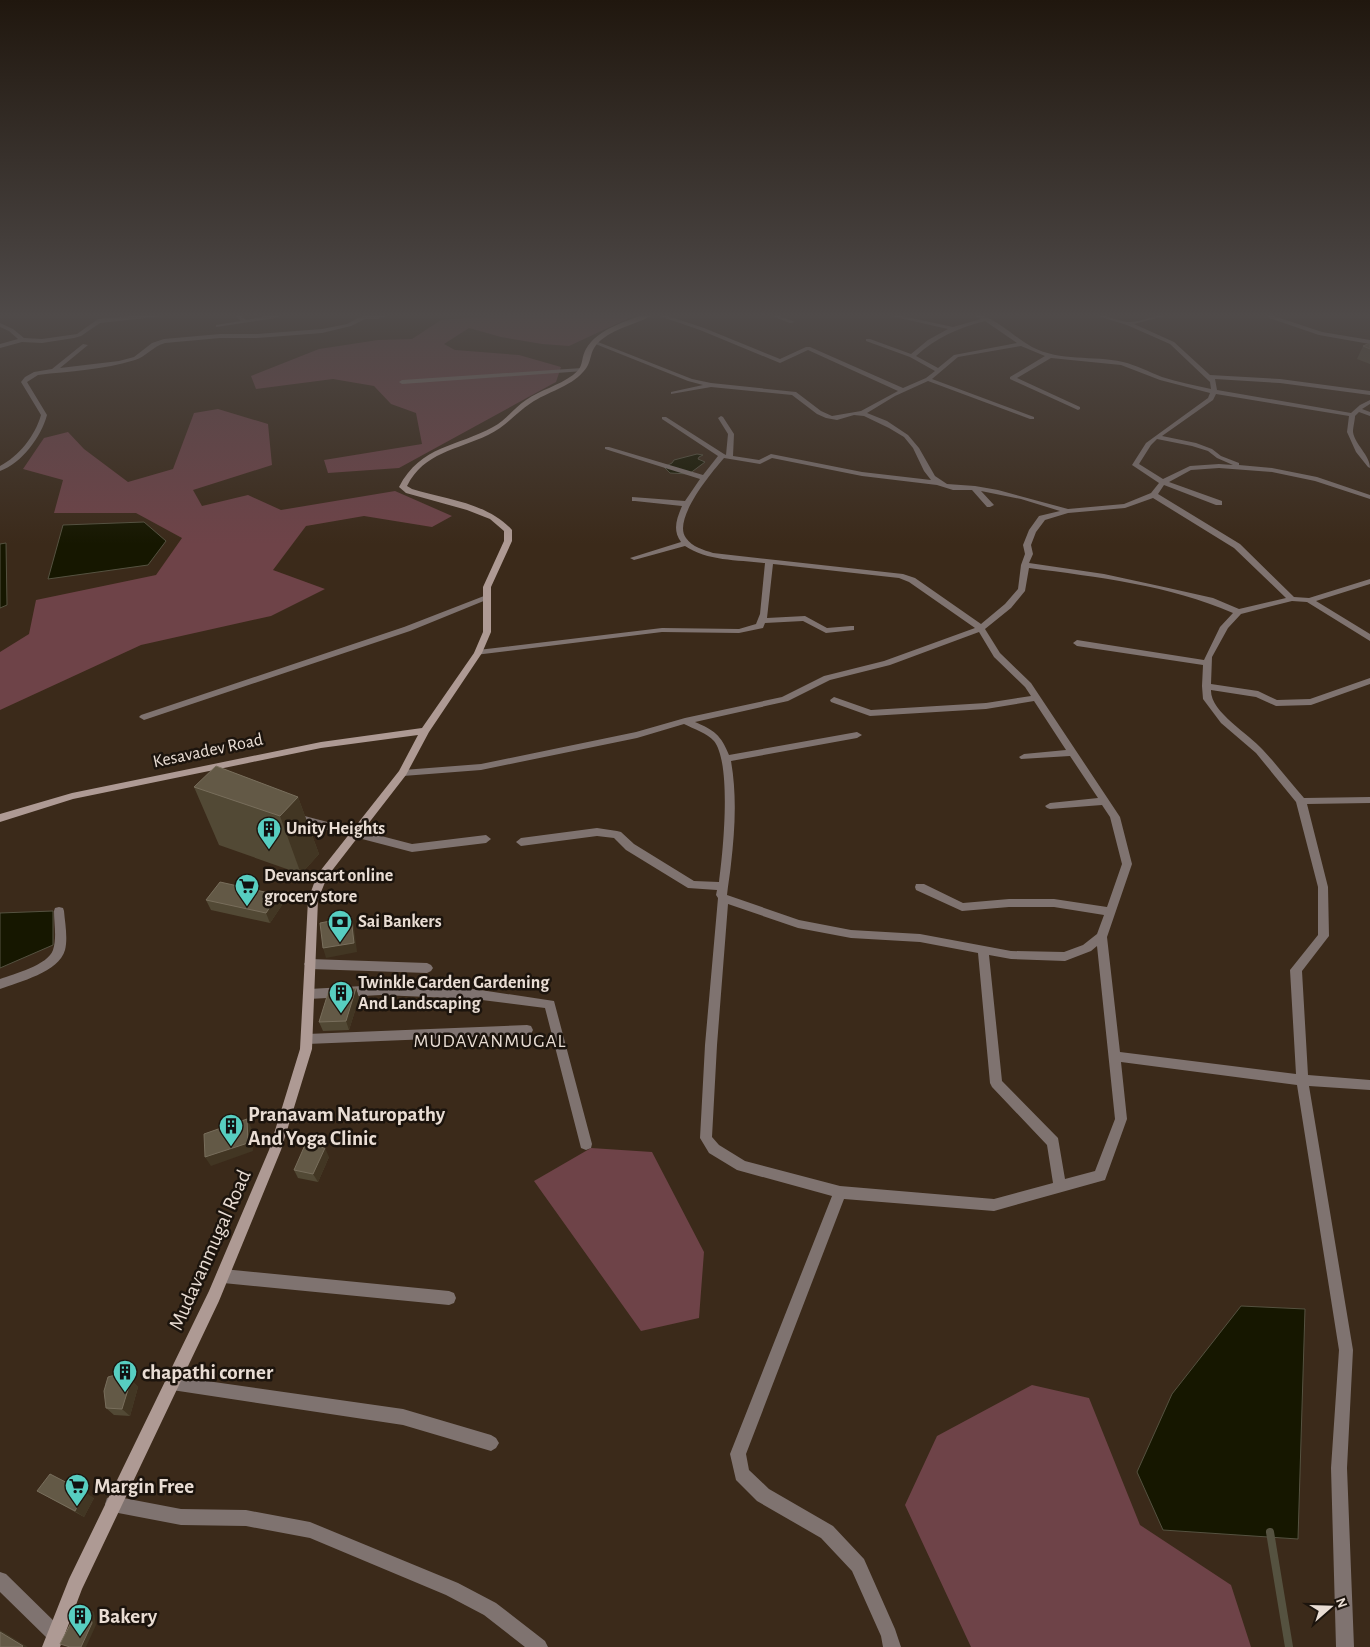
<svg xmlns="http://www.w3.org/2000/svg" width="1370" height="1647" viewBox="0 0 1370 1647" font-family="'Alegreya Sans',sans-serif">
  <style>
    .green { fill: #6e4348 }
    .water { fill: #161700; stroke: #555240 }
    .lines { fill: none; stroke-linecap: round; stroke-linejoin: round }
    .stream { stroke: #555240; stroke-width: 8 }
    .street { fill: #7f7370; fill-rule: evenodd }
    .secondary { fill: #ae9a94; fill-rule: evenodd }
    .wall { fill: #524935 }
    .shaded-wall { fill: #423623 }
    .building { fill: #635946; stroke: #786e5c }
    .labels { text-anchor: middle; dominant-baseline: central; stroke-width: 5; stroke-linejoin: round; paint-order: stroke }
    .street-label { font-size: 18px; fill: #e9ddd4; stroke: #1c140d }
    .poi-label { font-size: 18px; font-weight: bold; fill: #e9ddd4; stroke: #1c140d; text-anchor: start }
    .neighbourhood-label { font-size: 19px; letter-spacing: 1px; fill: #e9ddd4; stroke: #1c140d }
    .near-poi-label { font-size: 21px; font-weight: bold; fill: #e9ddd4; stroke: #1c140d; text-anchor: start }
    .near-street-label { font-size: 21px; fill: #e9ddd4; stroke: #1c140d }
  </style>
  <rect width="100%" height="100%" fill="#3b2a1a"/>
  <path class="green" d="M527 313H640L569 346 542 344 501 337 469 328 444 344 455 350 519 355 561 367 556 382 399 468 328 473 324 460 422 444 416 413 391 404 374 386 333 379 256 389 251 376 319 349 378 340 412 339 441 320Z
    M218 409 268 424 272 465 193 490 202 506 248 495 281 510 395 491 452 516 432 527 364 516 306 526 273 570 325 589 271 616 141 645 0 710V652L29 634 36 600 156 575 182 538 136 513H54L63 480 23 469 44 438 68 432 84 449 128 482 173 469 194 413Z
    M591 1148 652 1152 704 1252 699 1318 641 1331 534 1181Z
    M1032 1385 1089 1398 1140 1525 1231 1585 1251 1647H971L905 1505 937 1436Z"/>
  <path class="water" d="M697 454 703 455 699 457 698 459 705 462 689 474 670 473 664 467 672 463 674 460Z
    M144 522 166 541 148 565 48 579 63 525Z
    M6 543 7 605 0 608V544Z
    M53 911V945L0 968V913Z
    M1241 1306 1305 1309 1298 1539 1163 1530 1137 1472 1172 1394Z"/>
  <g class="lines">
    <path class="stream" d="M1270 1532 1289 1647"/>
    <path class="street" d="M158 313H176L173 315 100 323 81 336 74 338 42 343 22 342 0 348V344L18 339 9 331 0 327V323L13 329 24 338 42 339 77 334 98 319Z
      M232 313H238L246 320 279 313H287L276 318 216 327V325L241 321Z
      M385 313H394L378 319H365L351 326 322 333 257 338H220L165 343C153 346 146 357 135 360 104 370 69 371 38 375L27 382 47 415C41 437 22 463 0 471V466C19 456 35 436 41 415L21 382 25 377 34 372 52 369 83 344 88 345 60 368 119 361 134 357 152 343 164 339 220 334H257L322 329 347 324 362 316 378 315Z
      M651 313H659L704 328 780 359 806 347H810L903 388 926 378 935 371 910 357 866 341V339H870L911 354 928 340 948 329 878 313H888L953 327 981 319 969 313C992 313 1012 336 1032 347 1061 362 1092 355 1123 362 1136 365 1149 372 1162 377 1178 382 1194 385 1211 389L1210 382 1170 344 1127 325 1088 313C1102 313 1114 320 1127 322 1139 323 1160 313 1175 313L1134 324 1174 342 1210 375 1280 379 1370 391V395L1280 383 1215 379 1217 390 1351 413 1360 405 1370 400V404L1362 409 1370 412V416L1359 412 1355 416C1355 420 1353 427 1353 432 1355 445 1370 455 1370 468L1368 467 1356 452 1347 432 1349 416 1216 394 1213 400 1162 436 1196 443 1212 449 1221 456 1239 463V465L1272 468 1317 477 1370 495V499L1315 481 1272 472 1219 468 1191 470 1169 482 1222 501V505H1216L1164 485 1158 494 1240 544 1294 597 1309 598 1370 579V584L1316 601 1370 634V641L1307 602 1292 601 1241 614 1228 628 1212 657 1211 684 1258 691 1277 700 1310 699 1370 678V684L1311 705 1276 706 1256 697 1211 690C1210 712 1249 734 1263 750 1277 765 1290 782 1304 798L1370 797V803L1307 804 1328 887 1329 936 1302 971 1308 1075 1370 1080V1090L1309 1086 1353 1350 1347 1468 1354 1647H1336L1331 1468 1339 1350 1297 1085 1121 1062 1127 1119 1105 1180 994 1211 844 1199 746 1454 749 1470 769 1489 833 1526 864 1559 895 1629 901 1647H883L881 1636 852 1571 821 1538 757 1501 736 1480 730 1454 832 1196 737 1170 709 1153 700 1138 705 1045 718 898 716 895 717 890 688 888 626 850 614 838 597 836 521 846 516 842 521 838 597 828 617 831 621 832 634 844 694 881 719 882C723 852 732 764 714 741 707 733 694 729 684 724L637 738 481 770 403 776 398 773 403 770 481 764 636 732 685 718 782 697 824 676 884 661 975 628 909 582 899 578 773 564 767 618 805 616 827 628 851 626H854V630L826 633 803 621 765 623 763 628 739 633 662 632 475 655 474 653 478 650 662 628 739 629 756 624 760 614 765 563C738 560 707 561 685 546L634 560 630 558 681 542C672 530 677 518 682 506L635 501H632V497L685 501 700 479 605 449V447H609L703 475 718 456 662 419V417H666L724 454 726 455 728 434 718 418 721 416 723 417 734 434 733 456 759 460 771 454 862 472 931 480 924 471 913 448 904 437 889 428 864 416 854 415 837 420 826 418 817 414 792 395 711 387 671 394V392L703 385 688 381 593 343 598 342 692 379 711 383 796 392 821 411 832 416 861 411 898 391 808 350 780 363 700 330ZM985 321 1017 343 954 355 938 368 916 356C937 337 958 328 985 321ZM1021 346 1045 356 1010 377V379L1078 410 1080 409V407L1017 378 1051 358 1121 365 1160 380 1210 393 1208 398 1146 443 1132 465 1159 483 1151 493 1124 504 1068 509 998 490 975 486 947 484 935 476 919 448 908 435 887 421 867 413 895 396 928 381 1030 419H1034V417L932 379 958 357ZM1157 439 1192 446 1208 451 1217 458 1233 465 1219 464 1190 466 1163 479 1139 464 1151 445ZM724 458 760 464 772 458 862 476 937 485 953 490H972L987 507H990L994 505 981 491 1021 499 1060 511 1039 516 1029 530 1023 545 1025 554 1021 565 1018 589 1005 604 981 624 915 578 903 574 713 553C704 550 692 547 686 538 672 520 711 473 724 458ZM1153 498 1234 548 1286 598 1239 609 1213 598 1164 587 1104 574 1029 563 1033 554 1031 545 1036 532 1045 520 1068 513 1125 508ZM1029 568C1097 577 1169 585 1233 613L1220 627 1204 660 1077 640 1073 643 1077 646 1203 665 1202 686 1203 699 1221 723 1256 753 1296 802 1318 887V935L1290 970 1296 1074 1120 1052 1107 937 1132 864 1120 817 1031 683 1000 653 985 629 1011 608 1025 591ZM979 632 994 657 1025 687 1031 696 986 703 871 710 834 697 830 700 831 702 870 716 986 709 1034 701 1066 750 1024 754 1019 757 1021 759 1070 756 1098 798 1050 803 1045 806 1047 808 1050 809 1102 805 1110 817 1122 864 1107 907 1054 899H1009L963 903 924 884H916L915 887 916 890 962 911 1009 907H1054L1104 915 1097 934 1083 945 1064 952 1011 951 920 934 851 930 799 920 727 895C728 885 730 874 731 864 735 830 737 795 731 761L857 738 862 735 857 732 729 755C721 735 714 730 695 722L788 701 830 680 890 665ZM728 904 798 928 851 938 920 942 978 953 990 1083 992 1087 1047 1145 1053 1183 994 1199 840 1186 745 1161 719 1145 712 1137 717 1045ZM1097 946 1115 1119 1095 1171 1065 1179 1058 1138 1002 1081 989 955 1011 959 1065 961 1091 951Z
      M764 313H772L795 322 790 323Z
      M1271 315 1322 332 1370 340V344L1319 335 1269 318 1268 317Z
      M582 368 584 369V371L402 384 399 382 402 380Z
      M484 596H487L491 598 410 631 147 719 144 720 139 717 141 715 404 627Z
      M293 813 412 844 486 835 491 839 486 843 412 852 289 820 288 817Z
      M59 907 63 908 64 911C65 923 68 938 65 950 59 972 19 982 0 989V979C14 974 48 965 53 950 57 938 54 923 54 911L55 908Z
      M310 959 427 963 431 965 433 968 431 971 427 973 310 969 306 967 304 964 306 961Z
      M381 985 474 989 554 1001 592 1144 591 1148 586 1150 581 1148 580 1144 545 1008 474 999 381 995 309 999 305 997 303 994 305 991 309 989Z
      M527 1025 531 1026 533 1030 531 1034 527 1035 307 1044 303 1043 301 1039 303 1035 307 1034Z
      M223 1269 449 1291 454 1293 456 1298 454 1303 449 1305 223 1283 218 1281 216 1276 218 1271Z
      M172 1376 403 1409 491 1435 496 1438 499 1443 496 1448 491 1451 403 1425 172 1390 167 1388 165 1383 167 1378Z
      M113 1496 181 1509 246 1510 310 1522 458 1583 496 1603 545 1641 548 1647H525L484 1615 446 1595 310 1538 246 1526 181 1525 113 1512 107 1510 105 1504 107 1498Z
      M0 1572 6 1574 62 1629 65 1635 62 1641 56 1644 50 1641 0 1592Z"/>
    <path class="secondary" d="M648 313H656C639 324 618 326 601 340 587 352 594 361 583 372 570 387 547 392 531 403 516 413 505 427 488 435 457 450 424 452 407 486L412 489C445 499 488 503 512 530V541L491 587V632L482 653 429 732 406 775 327 877 318 900 312 1049 281 1150 219 1301 82 1589 60 1647H42L69 1579 209 1291 269 1150 300 1049 308 900 317 875 399 771 418 735 321 748 73 799 0 822V814L72 793 321 742 422 728 474 653 483 632V587L504 541V531L490 519 467 510 406 493 399 487C421 445 457 447 493 427 506 420 514 408 526 400 540 390 558 386 573 375 585 366 580 360 586 349 598 328 628 321 648 313Z"/>
  </g>
  <path class="wall" d="M1370 343V364L1357 359 1363 346Z
    M194 787 298 797 319 854 301 874 219 845Z
    M278 895 282 905 270 923 211 910 206 900Z
    M356 988 359 998 349 1030 323 1031 319 1022Z
    M329 1157 318 1182 298 1178 294 1170Z
    M131 1380 138 1387 130 1416 114 1415 106 1408Z
    M37 1491 94 1498 84 1517Z"/>
  <path class="shaded-wall" d="M298 797 319 854 301 874 280 816Z
    M278 895 282 905 270 923 266 913Z
    M351 917 354 926 357 952 326 958 323 948Z
    M356 988 359 998 349 1030 346 1021Z
    M247 1119 252 1129 253 1151 211 1166 205 1157Z
    M325 1148 329 1157 318 1182 313 1174Z
    M131 1380 138 1387 130 1416 122 1409Z
    M85 1492 94 1498 84 1517 75 1511Z
    M89 1609 94 1612 96 1625 86 1647H81Z
    M0 1630 28 1647H22L0 1632Z"/>
  <path class="building" d="M1370 343V349L1363 346Z
    M216 766 298 797 280 816 194 787Z
    M220 882 278 895 266 913 206 900Z
    M351 917 354 943 323 948 320 923Z
    M356 988 346 1021 319 1022 329 990Z
    M247 1119 248 1143 205 1157 204 1134Z
    M305 1145 325 1148 313 1174 294 1170Z
    M119 1374 131 1380 122 1409 106 1408 104 1391 108 1377Z
    M50 1474 85 1492 75 1511 37 1491Z
    M89 1609 92 1623 81 1647H70L60 1644 76 1613Z
    M0 1632 23 1646 22 1647H0Z"/>
  <linearGradient id="sky" x2="0" y2="1"><stop stop-color="#20170e"/><stop offset="0.58" stop-color="#4f4a49"/><stop offset="1" stop-color="#4f4a49" stop-opacity="0"/></linearGradient>
  <rect width="1370" height="544" fill="url(#sky)"/>
  <defs>
    <symbol id="building-pin" viewBox="-11 -11 22 30"><path d="M0 17L-7.5 6A9.5 9.5 0 1 1 7.5 6Z" fill="#57cec1" stroke="#1c140d"/><path d="M-4-6H4V6H1V3H-1V6H-4ZM-2.5-4.3h1.7v1.8h-1.7ZM.8-4.3h1.7v1.8H.8ZM-2.5-1h1.7V.8h-1.7ZM.8-1h1.7V.8H.8Z" fill="#111"/></symbol>
    <symbol id="supermarket-pin" viewBox="-11 -11 22 30"><path d="M0 17L-7.5 6A9.5 9.5 0 1 1 7.5 6Z" fill="#57cec1" stroke="#1c140d"/><path d="M-6-5.5h2.5l.6 2H6L4.5 2H-2.5L-4.4-4H-6ZM-1.5 3.2a1.3 1.3 0 1 0 .1 0ZM3 3.2a1.3 1.3 0 1 0 .1 0Z" fill="#111"/></symbol>
    <symbol id="bank-pin" viewBox="-11 -11 22 30"><path d="M0 17L-7.5 6A9.5 9.5 0 1 1 7.5 6Z" fill="#57cec1" stroke="#1c140d"/><path d="M-6-4H6V4H-6ZM0-2.3a2.3 2.3 0 1 0 0 4.6a2.3 2.3 0 1 0 0-4.6Z" fill="#111"/></symbol>
  </defs>
  <g fill-rule="evenodd">
    <use href="#building-pin" x="255" y="815" width="28" height="38"/>
    <use href="#supermarket-pin" x="233" y="872" width="28" height="38"/>
    <use href="#bank-pin" x="326" y="908" width="28" height="38"/>
    <use href="#building-pin" x="327" y="979" width="28" height="38"/>
    <use href="#building-pin" x="217" y="1112" width="28" height="38"/>
    <use href="#building-pin" x="111" y="1358" width="28" height="38"/>
    <use href="#supermarket-pin" x="63" y="1472" width="28" height="38"/>
    <use href="#building-pin" x="66" y="1602" width="28" height="38"/>
  </g>
  <g class="labels">
    <g class="street-label">
      <text transform="translate(208 751) rotate(-12)">Kesavadev Road</text>
    </g>
    <g class="poi-label">
      <text x="286" y="829">Unity Heights</text>
      <text x="264" y="876">Devanscart online<tspan x="264" dy="21">grocery store</tspan></text>
      <text x="358" y="922">Sai Bankers</text>
      <text x="358" y="983">Twinkle Garden Gardening<tspan x="358" dy="21">And Landscaping</tspan></text>
    </g>
    <g class="neighbourhood-label">
      <text x="490" y="1041">MUDAVANMUGAL</text>
    </g>
    <g class="near-poi-label">
      <text x="248" y="1114">Pranavam Naturopathy<tspan x="248" dy="24">And Yoga Clinic</tspan></text>
      <text x="142" y="1372">chapathi corner</text>
      <text x="94" y="1486">Margin Free</text>
      <text x="98" y="1616">Bakery</text>
    </g>
    <g class="near-street-label">
      <text transform="translate(210 1250) rotate(-66)">Mudavanmugal Road</text>
    </g>
  </g>
  <g transform="translate(1330 1607) rotate(70)" stroke="#1c140d" stroke-width="4" paint-order="stroke">
  <path d="M0-4L9 19L0 12L-9 19Z" fill="#e9ddd4"/>
  <text y="-8" font-size="14" font-weight="bold" text-anchor="middle" fill="#e9ddd4">N</text>
  </g>
</svg>
